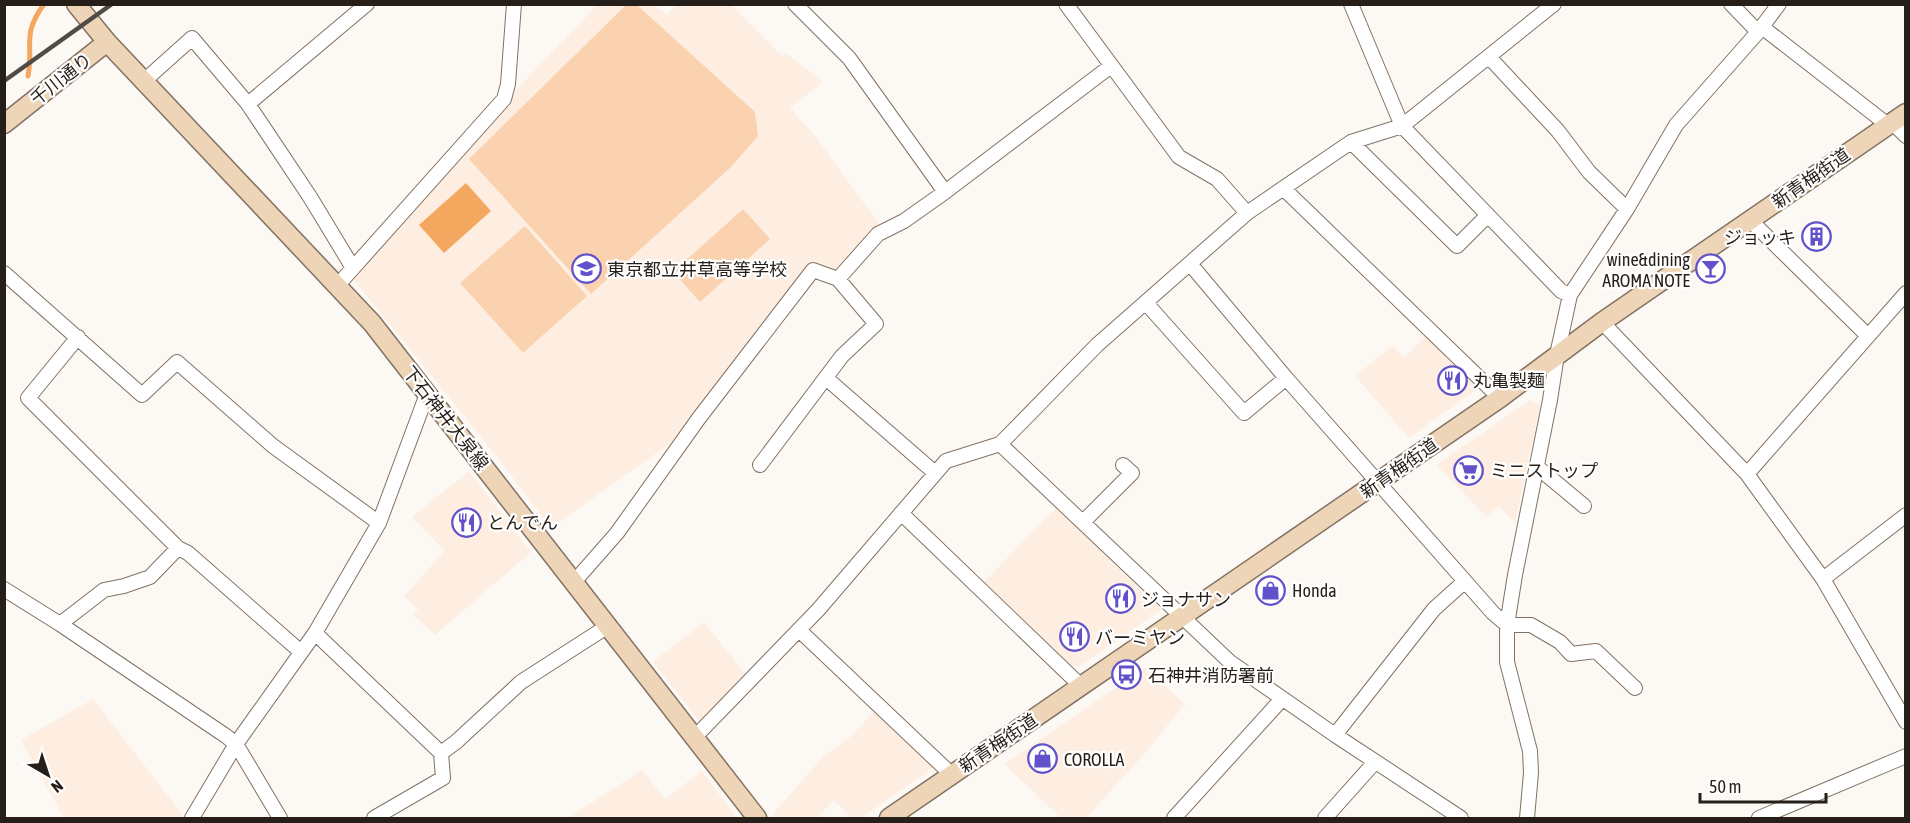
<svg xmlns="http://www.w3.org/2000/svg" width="1910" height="823" viewBox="0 0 1910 823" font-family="'Asap Condensed','Noto Sans JP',sans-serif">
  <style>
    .built { fill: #feeee1 }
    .green { fill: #fad2af }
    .water { fill: #f4a75e }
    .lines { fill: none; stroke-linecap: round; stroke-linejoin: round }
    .stream { stroke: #f4a75e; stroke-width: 5 }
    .minor-casing { stroke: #827263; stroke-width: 16 }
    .secondary-casing { stroke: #827263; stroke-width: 21 }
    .minor { stroke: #fff; stroke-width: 14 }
    .secondary { stroke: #eed5b7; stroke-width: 18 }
    .rail { stroke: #514b45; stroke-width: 4.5 }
    .labels { text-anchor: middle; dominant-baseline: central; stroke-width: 4.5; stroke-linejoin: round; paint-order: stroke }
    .street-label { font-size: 18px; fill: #261f19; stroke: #fff }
    .poi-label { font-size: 18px; fill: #261f19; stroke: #fff; text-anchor: start }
  </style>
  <rect width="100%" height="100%" fill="#fcf9f5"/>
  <path class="built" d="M597 5H653L667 14 677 5H731L782 56 786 53 823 82 790 108 815 136 880 225 835 274 814 265 678 438 551 528 487 444 352 278 510 102 516 90Z
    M1428 334 1481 386 1409 438 1355 376 1392 346 1405 357Z
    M1530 400 1540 405 1515 523 1499 506 1487 517 1436 465Z
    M469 471 531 552 435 635 413 615 418 609 404 596 445 551 412 517Z
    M1057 507 1161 610 1078 667 1071 666 983 583Z
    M704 622 745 674 700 722 653 662Z
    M1145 668 1185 704 1146 752 1086 818H1061L1004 764Z
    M93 699 185 818H64L21 740Z
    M876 710 936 766 861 818H852L834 800 817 818H775L772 815 823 757 850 737Z
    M642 770 665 799 702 771 737 818H568Z"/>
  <path class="green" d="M627 4 637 5 755 112 758 136 731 167 591 294 469 159Z
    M743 209 770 239 700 302 673 272Z
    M525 226 587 296 523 353 460 283Z"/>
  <path class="water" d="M466 183 491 211 444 253 419 225Z"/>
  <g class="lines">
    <path class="stream" d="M28 76C34 44 21 36 44 4"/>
    <defs>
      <path id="minor" d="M795 4 849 58 945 192
        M1066 4 1179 157 1217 179 1247 213
        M1351 4 1402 126 1561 291 1570 295
        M1731 4 1758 32
        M1762 27 1888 125
        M1489 57 1558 131 1589 172 1627 209
        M144 81 192 38 248 104 310 197 353 268
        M248 104 367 4
        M1892 122 1906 136
        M1351 142 1457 246 1488 215
        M1283 188 1500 398
        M1750 220 1868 336
        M1191 265 1286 378 1493 613 1507 625H1531L1560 642 1571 654 1596 651 1635 688
        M4 273 142 395 177 362 273 446 379 523
        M337 286 504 99 508 84 514 4
        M1146 303 1244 413 1286 378
        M1602 322 1747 474 1823 579 1906 722
        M78 337 28 398 178 548 188 553 301 652
        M826 378 935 473
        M1000 444 1230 662 1335 735 1461 818
        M760 465 842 356 876 324 838 279
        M1536 466 1584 506
        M1747 474 1906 293
        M901 513 1082 687
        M1083 522 1132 473 1123 465
        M1823 579 1906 515
        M574 582 617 533 699 418 813 270 838 279 878 234 904 221 945 192 1111 66
        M4 589 60 624 226 736 236 744 280 818
        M60 624 104 590 124 586 150 577 178 548
        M799 630 951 774
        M315 633 441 753 443 778 374 818
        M1335 735 1434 609 1464 582
        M694 738 818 610 946 461 1000 444 1097 345 1247 213 1351 142 1402 126 1554 4
        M441 753 456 742 521 682 608 626
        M192 818 236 744 315 633 379 523 427 394
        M1174 818 1282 699
        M1325 818 1375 762
        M1527 818 1531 773 1530 751 1507 662V625L1515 575 1550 400 1557 355 1570 295 1627 209 1676 125 1758 32 1779 4
        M1759 818 1906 756"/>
      <path id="secondary" d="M76 4 107 42 372 323 757 818
        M4 124 107 42
        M889 818 1500 398 1602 322 1906 113"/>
    </defs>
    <use href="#minor" class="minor-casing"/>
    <use href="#secondary" class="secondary-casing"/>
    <use href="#minor" class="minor"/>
    <use href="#secondary" class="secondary"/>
    <path class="rail" d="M4 81 112 4"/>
  </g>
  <defs>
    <symbol id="building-ring" viewBox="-11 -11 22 22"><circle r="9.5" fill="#fff" stroke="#6151ca" stroke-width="1.5"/><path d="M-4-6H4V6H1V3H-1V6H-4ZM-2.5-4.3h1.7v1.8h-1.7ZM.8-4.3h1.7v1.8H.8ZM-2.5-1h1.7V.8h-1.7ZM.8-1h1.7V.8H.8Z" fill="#6151ca"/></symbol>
    <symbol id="school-ring" viewBox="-11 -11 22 22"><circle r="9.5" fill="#fff" stroke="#6151ca" stroke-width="1.5"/><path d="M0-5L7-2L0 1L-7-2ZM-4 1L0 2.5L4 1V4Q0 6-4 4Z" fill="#6151ca"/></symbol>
    <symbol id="bar-ring" viewBox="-11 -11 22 22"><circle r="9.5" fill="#fff" stroke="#6151ca" stroke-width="1.5"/><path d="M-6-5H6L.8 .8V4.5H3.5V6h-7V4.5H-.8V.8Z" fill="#6151ca"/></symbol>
    <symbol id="restaurant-ring" viewBox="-11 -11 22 22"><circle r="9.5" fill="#fff" stroke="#6151ca" stroke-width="1.5"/><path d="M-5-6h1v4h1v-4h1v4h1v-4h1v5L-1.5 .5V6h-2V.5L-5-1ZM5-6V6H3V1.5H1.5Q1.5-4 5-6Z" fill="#6151ca"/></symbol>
    <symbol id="supermarket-ring" viewBox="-11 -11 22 22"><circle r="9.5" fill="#fff" stroke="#6151ca" stroke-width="1.5"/><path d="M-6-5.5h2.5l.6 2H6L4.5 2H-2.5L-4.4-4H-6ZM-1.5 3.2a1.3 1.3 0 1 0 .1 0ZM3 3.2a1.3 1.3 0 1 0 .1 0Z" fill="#6151ca"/></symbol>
    <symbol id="shop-ring" viewBox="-11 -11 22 22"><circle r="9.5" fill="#fff" stroke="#6151ca" stroke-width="1.5"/><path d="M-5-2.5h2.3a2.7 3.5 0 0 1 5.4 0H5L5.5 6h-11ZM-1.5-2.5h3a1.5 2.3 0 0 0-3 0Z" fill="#6151ca"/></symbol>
    <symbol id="bus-ring" viewBox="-11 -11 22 22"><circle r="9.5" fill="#fff" stroke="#6151ca" stroke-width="1.5"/><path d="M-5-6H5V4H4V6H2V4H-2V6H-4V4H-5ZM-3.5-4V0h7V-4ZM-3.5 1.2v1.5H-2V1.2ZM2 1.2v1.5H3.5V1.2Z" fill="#6151ca"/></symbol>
  </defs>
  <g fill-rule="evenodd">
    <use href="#building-ring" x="1800" y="220" width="33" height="33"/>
    <use href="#school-ring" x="570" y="252" width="33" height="33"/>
    <use href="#bar-ring" x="1694" y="252" width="33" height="33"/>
    <use href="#restaurant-ring" x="1436" y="364" width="33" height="33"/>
    <use href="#supermarket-ring" x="1452" y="454" width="33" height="33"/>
    <use href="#restaurant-ring" x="450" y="506" width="33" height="33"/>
    <use href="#shop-ring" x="1254" y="574" width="33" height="33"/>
    <use href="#restaurant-ring" x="1104" y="582" width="33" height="33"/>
    <use href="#restaurant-ring" x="1058" y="620" width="33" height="33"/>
    <use href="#bus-ring" x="1110" y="658" width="33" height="33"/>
    <use href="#shop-ring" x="1026" y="742" width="33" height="33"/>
  </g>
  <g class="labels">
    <g class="street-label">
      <text transform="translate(61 79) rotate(-38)">千川通り</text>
      <text transform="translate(1811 178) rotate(-35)">新青梅街道</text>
      <text transform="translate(446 418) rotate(52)">下石神井大泉線</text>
      <text transform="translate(1399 468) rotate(-35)">新青梅街道</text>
      <text transform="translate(998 743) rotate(-34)">新青梅街道</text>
    </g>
    <g class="poi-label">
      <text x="1796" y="237" text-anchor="end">ジョッキ</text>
      <text x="1690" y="259" text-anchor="end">wine&amp;dining<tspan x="1690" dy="21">AROMA NOTE</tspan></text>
      <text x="607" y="269">東京都立井草高等学校</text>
      <text x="1473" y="380">丸亀製麺</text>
      <text x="1490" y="470">ミニストップ</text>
      <text x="487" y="522">とんでん</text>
      <text x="1292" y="590">Honda</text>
      <text x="1141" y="599">ジョナサン</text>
      <text x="1095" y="637">バーミヤン</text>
      <text x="1148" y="675">石神井消防署前</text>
      <text x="1064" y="759">COROLLA</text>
    </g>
  </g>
  <rect width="1910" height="823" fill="none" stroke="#261f19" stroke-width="12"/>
  <g transform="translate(48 775) rotate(141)" stroke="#ffffff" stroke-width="4.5" paint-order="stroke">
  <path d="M0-4.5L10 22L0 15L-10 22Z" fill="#261f19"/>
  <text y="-9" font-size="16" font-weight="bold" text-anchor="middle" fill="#261f19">N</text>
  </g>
  <path d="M1700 793v9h126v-9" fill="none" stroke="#261f19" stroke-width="3"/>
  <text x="1709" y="793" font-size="18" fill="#261f19" stroke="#ffffff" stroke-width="4.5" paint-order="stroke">50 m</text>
</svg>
